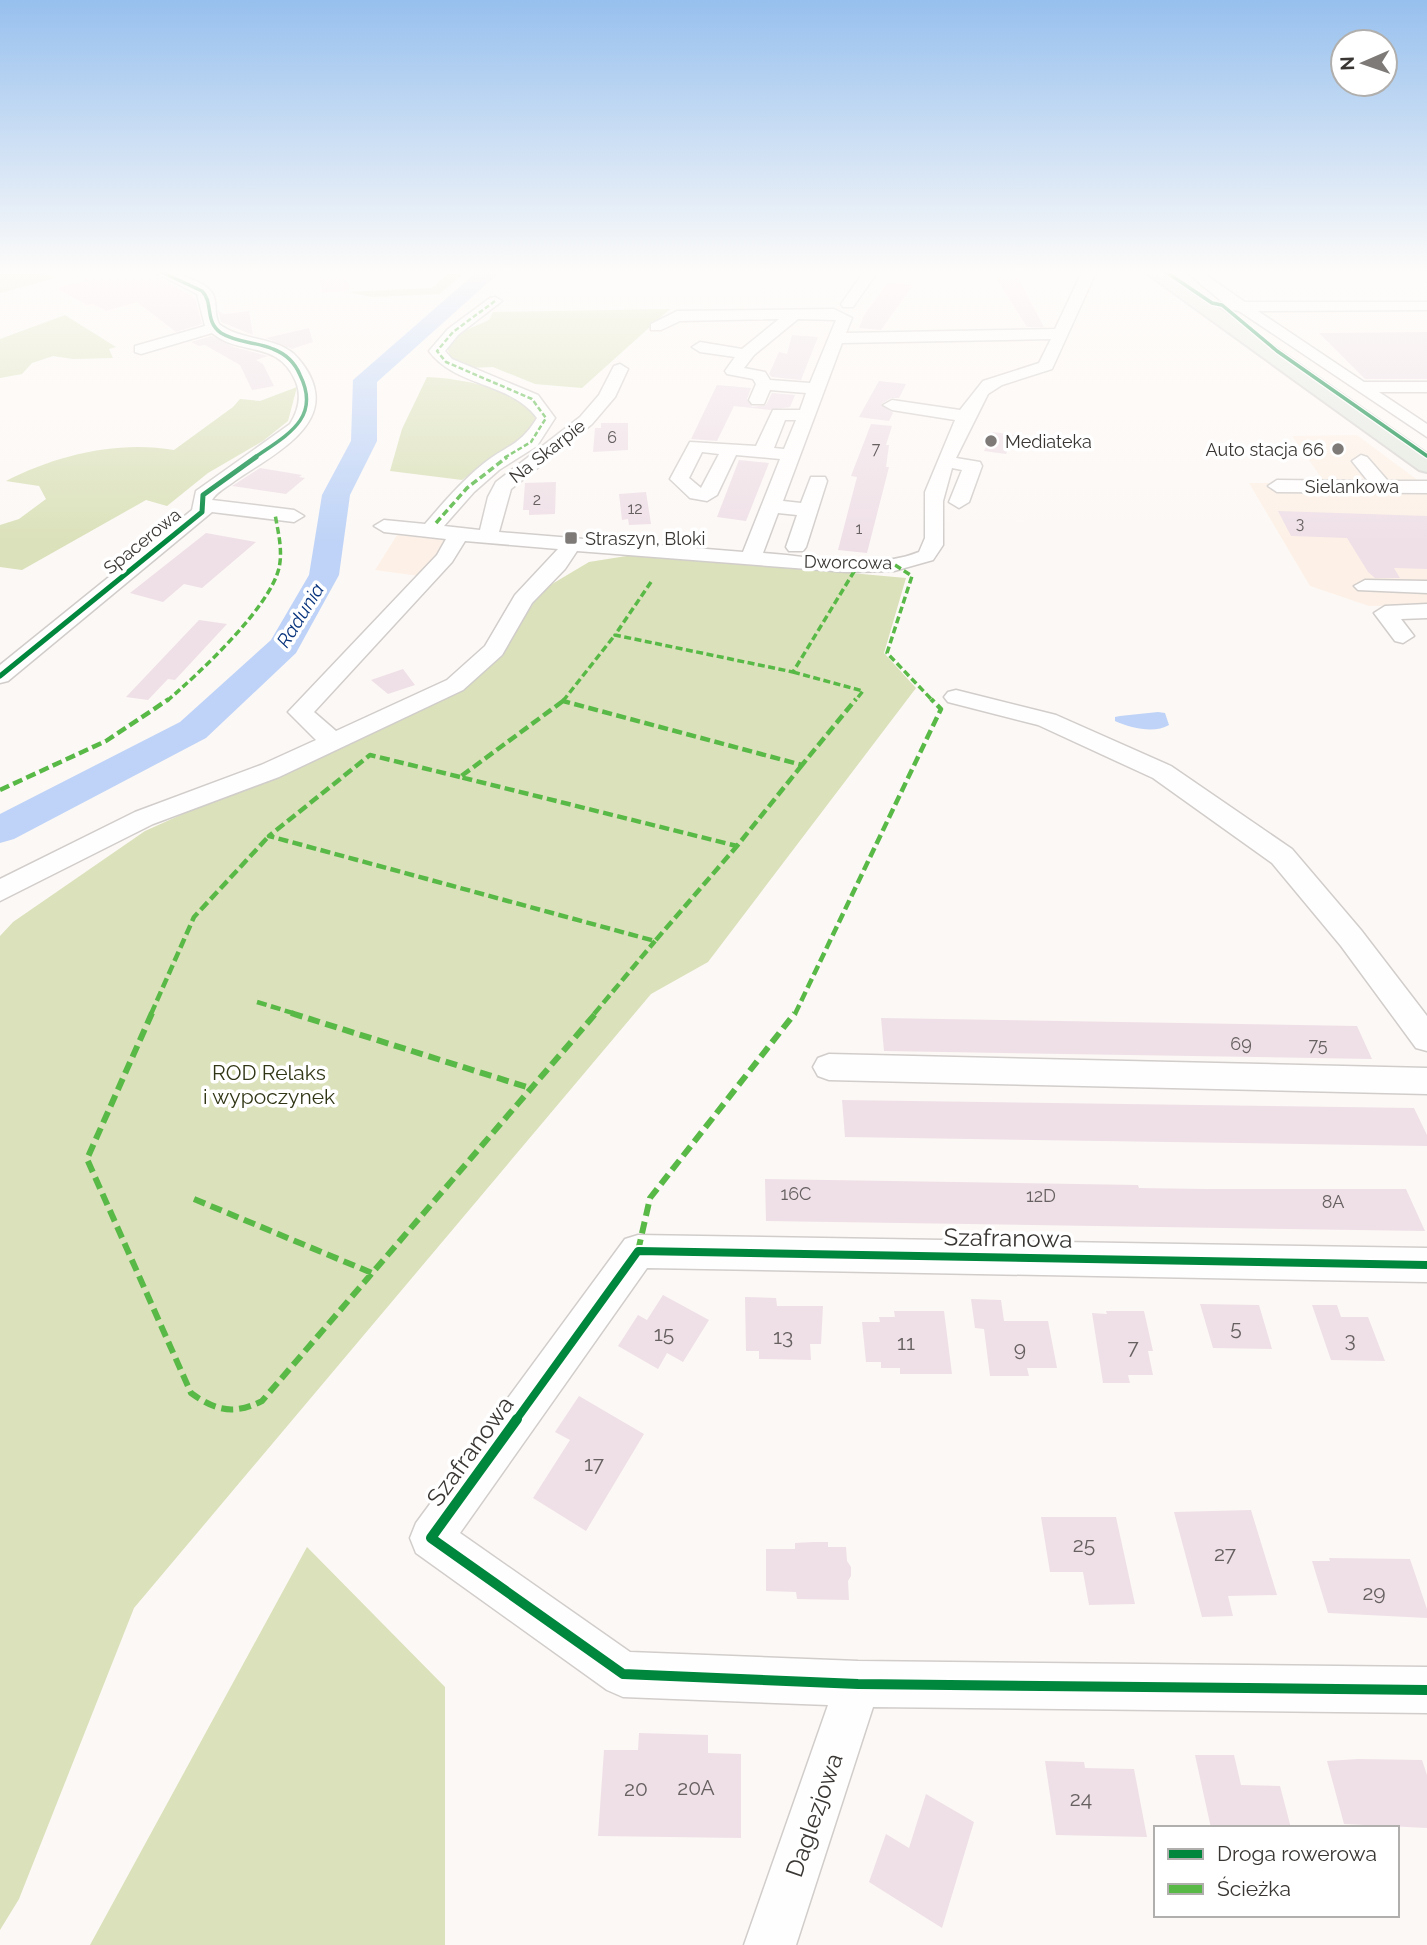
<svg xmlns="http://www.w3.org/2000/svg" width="1427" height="1945" viewBox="0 0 1427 1945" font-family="Raleway,sans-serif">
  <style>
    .commercial { fill: #fdf1e7 }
    .green { fill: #dbe1ba }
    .water { fill: #bed3f7 }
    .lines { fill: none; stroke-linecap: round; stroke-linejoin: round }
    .river { fill: #bed3f7; fill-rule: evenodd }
    .building { fill: #efe0e7 }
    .minor-casing { stroke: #d1cdcb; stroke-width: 3 }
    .major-casing { stroke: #d7d4d2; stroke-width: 4 }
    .minor { fill: #fffefe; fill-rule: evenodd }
    .major { fill: #e5e9e1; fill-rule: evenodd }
    .quiet-far3 { stroke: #58b947; stroke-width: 2.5; stroke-dasharray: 5 2.5; stroke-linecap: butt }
    .quiet-far2 { stroke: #58b947; stroke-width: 3.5; stroke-dasharray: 7 3.5; stroke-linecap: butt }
    .quiet-far1 { stroke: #58b947; stroke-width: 4.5; stroke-dasharray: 10 4.5; stroke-linecap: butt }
    .quiet { stroke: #58b947; stroke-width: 6; stroke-dasharray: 12 6; stroke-linecap: butt }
    .cycleway-far3-casing { stroke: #fff; stroke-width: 6 }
    .cycleway-far2-casing { stroke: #fff; stroke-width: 8 }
    .cycleway-far1-casing { stroke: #fff; stroke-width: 12 }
    .cycleway-casing { stroke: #fff; stroke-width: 15 }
    .cycleway-far3 { stroke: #00873e; stroke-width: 3.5 }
    .cycleway-far2 { stroke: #00873e; stroke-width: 5 }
    .cycleway-far1 { stroke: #00873e; stroke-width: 8 }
    .cycleway { stroke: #00873e; stroke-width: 10 }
    .poi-dot { fill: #7d7a77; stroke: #fff; stroke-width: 2.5 }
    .labels { text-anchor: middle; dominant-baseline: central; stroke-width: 7; stroke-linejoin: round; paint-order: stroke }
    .far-number-label { font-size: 16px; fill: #666060 }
    .far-poi-label { font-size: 18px; fill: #393633; stroke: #fff; text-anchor: start }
    .far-street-label { font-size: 18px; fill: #393633; stroke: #fff }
    .number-label { font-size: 18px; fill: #666060 }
    .far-water-label { font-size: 19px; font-style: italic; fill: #08347d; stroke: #fff }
    .park-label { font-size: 21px; fill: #313716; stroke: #fff }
    .near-number-label { font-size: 21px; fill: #666060 }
    .near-street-label { font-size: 24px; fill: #393633; stroke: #fff }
  </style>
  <rect width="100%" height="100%" fill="#fcf8f5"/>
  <path class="commercial" d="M1357 435 1427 487V605L1369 606 1310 586 1249 483H1325L1292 436Z
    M397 535 455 541 426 577 375 570Z"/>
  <path class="green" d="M0 270H36L55 278 0 293Z
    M452 270H469L439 294 372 297 349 292 432 288Z
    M670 309 582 388 535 384 493 367 468 368 451 358 447 348 455 335 489 320 493 312Z
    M65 315 116 347 109 349 113 358 73 359 53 356 32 363 22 374 0 378V339Z
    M427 377C465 379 502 387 533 409L536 423 528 435 462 480 390 471 402 429Z
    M297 387 288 421 263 441 208 473 167 506 146 500 22 570 0 567V525L19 519 46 499 39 486 6 481C56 455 118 440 174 450L233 407 240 399 260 401Z
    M639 554 906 578 884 653 916 688 708 962 651 994 134 1608 19 1899 0 1930V936L13 922 145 831 358 735 502 652 542 590 589 562Z
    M307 1547 445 1687V1945H90Z"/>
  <path class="water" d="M1158 712 1165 713 1169 725C1154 734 1131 728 1115 721V717L1120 716Z"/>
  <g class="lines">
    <path class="river" d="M479 270H502L377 382V441L350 495 339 575 296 653 206 738 14 839 0 843V814L180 722 271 640 309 575 322 495 351 441 353 380Z"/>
  </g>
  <path class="building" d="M62 270H146L195 298 202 324 176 332 137 302 106 311 93 304 87 305 56 288 84 281Z
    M318 270H346L350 290 322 293Z
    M991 270H1014L1044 327H1027Z
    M888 282 913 285 881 330 859 328 864 315Z
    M218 311 224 314 249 311 253 335 221 322Z
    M309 328 313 342 292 349 266 338Z
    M1427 332V379H1365L1319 333Z
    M792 335 818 337 801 380 772 377 769 374 779 352 787 354Z
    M212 336 234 347 268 356 256 360 263 364 274 386 252 390 240 365 205 345 199 346 191 342Z
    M879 381 906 384 899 398H891L881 404 893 413 889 421 859 417Z
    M717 385 751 388 747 399 752 407 766 405 772 393 795 395 790 407 770 410 734 406 717 441 691 439Z
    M601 423H628V450L593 452 595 428H601Z
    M871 424 892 426 886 445H889L886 467H889L867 553 838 550 857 477 851 476Z
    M993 432 1015 435 1006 454 984 451Z
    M739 460 769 463 746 521 717 517Z
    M260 468 302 475 299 477 305 478 286 494 232 486Z
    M556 482 555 514 529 515V510H523L525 483Z
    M646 492 651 524 629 525 628 519 622 520 619 494Z
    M1278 511 1427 516V569L1394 568 1400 578H1375L1368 572 1347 538 1291 536Z
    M206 533 256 542 202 588 184 584 163 602 130 593Z
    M199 620 227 624 175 680 168 679 148 700 126 697Z
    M403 669 415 685 388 694 371 680Z
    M881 1018 1357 1026 1372 1059 884 1051Z
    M842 1100 1414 1108 1427 1135V1146L845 1137Z
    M765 1179 1138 1185 1139 1188 1205 1189H1406L1425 1231 766 1221Z
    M663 1295 709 1320 683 1362 667 1353 658 1369 618 1346 638 1315 647 1320Z
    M745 1297 776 1298 777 1306H823L821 1344H810L811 1360 759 1359V1351H746Z
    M971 1299 1001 1300 1004 1321H1048L1057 1368H1027L1029 1376H990L984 1329 975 1328Z
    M1200 1304 1259 1305 1272 1349 1213 1348Z
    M1312 1305H1337L1341 1317H1368L1385 1361 1331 1360Z
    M894 1311H944L952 1374H900V1368H881V1362H866L862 1322H880L879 1317H895Z
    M1106 1311H1144L1153 1351H1148L1153 1375H1128L1130 1383H1103L1092 1313 1107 1314Z
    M579 1396 644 1434 586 1531 533 1498 570 1440 555 1432Z
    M1251 1510 1277 1595 1228 1596 1233 1616 1202 1617 1174 1512Z
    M1041 1517H1116L1135 1604 1089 1605 1083 1572H1050Z
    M813 1542H828V1547H846L847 1561 851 1567V1576L848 1581 849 1600 797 1599 796 1592 766 1591V1549H795V1543Z
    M1329 1558 1410 1559 1427 1609V1618L1328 1613 1312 1561H1330Z
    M639 1733 708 1735V1753L741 1754V1838L598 1836 604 1750H638Z
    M1195 1755H1234L1241 1785 1280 1786 1291 1828H1211Z
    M1358 1759 1422 1760 1427 1775V1828L1344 1824 1327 1761Z
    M1045 1761 1084 1762 1085 1768 1134 1769 1147 1837 1056 1835Z
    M926 1794 974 1822 942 1928 869 1882 886 1834 909 1848Z"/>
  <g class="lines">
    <defs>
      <path id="minor" d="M150 270C165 270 210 280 214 297 217 306 214 314 219 324 241 341 273 336 294 354 304 364 313 378 315 391 323 434 260 462 232 483 225 488 216 493 212 500L294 510 304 516 294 522 212 512 8 681 0 683V665L192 510 196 491 290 424C298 411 302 397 296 382 278 339 241 357 212 333L141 354 135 352V346L205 326 197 294Z
        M865 270H879L853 307H843L841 304Z
        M1083 270H1097L1052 369 1002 385 988 394 956 458 980 462 982 466 969 502 959 508 949 502 962 470 952 468 943 501V545L933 560 894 571 847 572 577 551 565 569 532 603 502 655 463 690 279 777 153 824 0 901V879L135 812 261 765 316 740 288 712 437 555 446 539 384 532 374 526 384 520 425 524C443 503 461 482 483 464 507 445 520 446 537 418 511 382 455 387 429 351L448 329 490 298 495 297 502 301 458 335 445 351 452 359 538 395 555 418 537 446 499 470 474 492 444 526 480 530 488 497 496 482 580 417 599 395 614 366 620 364 628 369 615 397 592 424 511 489 499 532 743 552 780 459 736 455 717 495 707 501 690 498 670 479 690 442 756 446 773 410H800L806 393 770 390 764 404H752L749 400 756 384 753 379 727 374 725 371 735 357 700 352 692 347 700 342 742 349 779 319 680 321 661 330H651V324L677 311 834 309 852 318 846 333 1055 329ZM798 319 836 320 810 383 770 380 765 372 744 368 754 355ZM1051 339 1039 363 983 381 960 410 892 400 883 405 892 410 955 420 925 492V538L919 552C873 571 811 556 763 553L778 513 797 515 786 547 789 551H803L806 547 827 481 825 477H811L801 503 783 501 842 343ZM785 420H796L784 449 774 448ZM702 452 719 454 701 488 689 478ZM465 541 558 549 515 595 485 646 447 680 336 731 314 712 452 562Z
        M1184 270H1199L1245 302H1427V310L1258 311 1364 382H1427V392H1379L1427 424V437L1239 311 1232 310Z
        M1361 455 1367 457 1388 481H1427V493L1277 492 1268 486 1277 480 1368 481 1352 461Z
        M1365 580 1427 581V593L1358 590 1354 586Z
        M1427 604V618L1401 619 1414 636 1403 643 1395 641 1374 613 1385 606Z
        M956 690 1056 715 1171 766 1292 849 1361 930 1427 1016V1051L1416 1048 1341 946 1272 863 1153 778 1038 725 948 702 944 697 948 692Z
        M829 1054 1427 1068V1094L829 1080 818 1076 813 1067 818 1058Z
        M638 1235 1427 1248V1282L647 1268 460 1533 630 1652 858 1661 1427 1667V1713L873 1707 796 1945H744L828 1705 623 1697 607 1690 416 1553 410 1538 416 1523 625 1239Z"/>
      <path id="major" d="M1142 270H1164L1427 454V472L1419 470Z"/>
    </defs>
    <use href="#minor" class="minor-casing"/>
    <use href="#major" class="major-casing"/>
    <use href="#minor" class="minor"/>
    <use href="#major" class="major"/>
    <path class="quiet-far3" d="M495 301 453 332 437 351 446 362 532 399 546 418 531 442 504 458"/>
    <path class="quiet-far2" d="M436 523 467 488 507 457
      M895 565 912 576 887 653 933 701
      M651 582 615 635 793 672 858 565
      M793 672 863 691 855 701
      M167 701C199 673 269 609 279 568 283 550 278 532 275 514
      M563 701 615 635"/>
    <path class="quiet-far1" d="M565 699 563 701 802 765 856 699
      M563 701 460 777 737 846 802 765
      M460 777 370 755 269 836 655 941 737 846
      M0 790 106 741 169 699
      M257 1002 296 1014
      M151 1014 194 917 269 836
      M594 1014 655 941
      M795 1014 941 709 931 699"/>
    <path class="quiet" d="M152 1013 87 1159 191 1393C216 1411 234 1415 262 1401L596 1013
      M291 1013 533 1089
      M194 1199 372 1273
      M638 1251 650 1198 795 1013"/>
    <defs>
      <path id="cycleway-far3" d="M157 270 202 291C214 303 204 321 221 333 237 343 257 342 273 349 286 354 295 363 300 375 322 419 285 436 254 458
        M1163 270 1212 303 1222 305 1277 351 1427 456"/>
      <path id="cycleway-far2" d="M0 676 202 512 203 495 256 457"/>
      <path id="cycleway-far1" d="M516 1420 638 1251 1427 1265"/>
      <path id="cycleway" d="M517 1419 431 1538 623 1674 858 1684 1427 1690"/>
    </defs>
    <use href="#cycleway-far3" class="cycleway-far3-casing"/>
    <use href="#cycleway-far2" class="cycleway-far2-casing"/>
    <use href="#cycleway-far1" class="cycleway-far1-casing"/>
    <use href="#cycleway" class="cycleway-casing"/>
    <use href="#cycleway-far3" class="cycleway-far3"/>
    <use href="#cycleway-far2" class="cycleway-far2"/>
    <use href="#cycleway-far1" class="cycleway-far1"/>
    <use href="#cycleway" class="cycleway"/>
  </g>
  <linearGradient id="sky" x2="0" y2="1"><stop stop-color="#97c0ee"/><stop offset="0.5" stop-color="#fefcfa"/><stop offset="1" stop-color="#fefcfa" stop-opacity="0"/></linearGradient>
  <rect width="1427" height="543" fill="url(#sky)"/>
  <g class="poi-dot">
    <circle cx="991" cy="441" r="7"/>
    <circle cx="1338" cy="449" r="7"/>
    <rect x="564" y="531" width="14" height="14" rx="3.5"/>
  </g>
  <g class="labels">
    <g class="far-number-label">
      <text x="612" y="437">6</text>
      <text x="876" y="448">7</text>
      <text x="537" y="499">2</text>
      <text x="635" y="508">12</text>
      <text x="1300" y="523">3</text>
      <text x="859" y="528">1</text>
    </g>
    <g class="far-poi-label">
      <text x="1005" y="441">Mediateka</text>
      <text x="1324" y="449" text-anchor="end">Auto stacja 66</text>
      <text x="585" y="538">Straszyn, Bloki</text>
    </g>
    <g class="far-street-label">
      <text transform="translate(547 451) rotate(-38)">Na Skarpie</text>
      <text x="1352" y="486">Sielankowa</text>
      <text transform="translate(142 541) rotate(-39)">Spacerowa</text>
      <text transform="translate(848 562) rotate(1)">Dworcowa</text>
    </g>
    <g class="number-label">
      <text x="1241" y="1043">69</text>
      <text x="1318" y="1044">75</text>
      <text x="796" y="1193">16C</text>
      <text x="1041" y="1195">12D</text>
      <text x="1333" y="1201">8A</text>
    </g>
    <g class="far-water-label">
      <text transform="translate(300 615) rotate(-58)">Radunia</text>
    </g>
    <g class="park-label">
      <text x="269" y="1072">ROD Relaks<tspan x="269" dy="24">i wypoczynek</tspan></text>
    </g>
    <g class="near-number-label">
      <text x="1236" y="1327">5</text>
      <text x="664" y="1333">15</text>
      <text x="783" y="1336">13</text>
      <text x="1350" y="1339">3</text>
      <text x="906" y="1342">11</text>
      <text x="1133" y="1346">7</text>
      <text x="1020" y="1348">9</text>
      <text x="594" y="1463">17</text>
      <text x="1084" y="1544">25</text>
      <text x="1225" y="1553">27</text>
      <text x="1374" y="1592">29</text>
      <text x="696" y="1787">20A</text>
      <text x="636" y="1788">20</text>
      <text x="1081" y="1798">24</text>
    </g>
    <g class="near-street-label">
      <text transform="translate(1008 1238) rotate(1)">Szafranowa</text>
      <text transform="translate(470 1451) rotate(-54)">Szafranowa</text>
      <text transform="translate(814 1815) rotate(-71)">Daglezjowa</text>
    </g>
  </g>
  <rect x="1154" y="1826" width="245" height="91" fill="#ffffff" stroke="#b0afad" stroke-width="2"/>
  <rect x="1168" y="1849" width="35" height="10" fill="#00873e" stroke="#b0afad" stroke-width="2"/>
  <text x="1217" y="1861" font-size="21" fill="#393633">Droga rowerowa</text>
  <rect x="1168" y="1884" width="35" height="10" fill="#58b947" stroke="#b0afad" stroke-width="2"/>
  <text x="1217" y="1896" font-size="21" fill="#393633">Ścieżka</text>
  <g transform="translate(1364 63) rotate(268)"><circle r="33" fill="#ffffff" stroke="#b0afad" stroke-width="2"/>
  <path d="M0-5L12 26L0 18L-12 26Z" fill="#7d7a77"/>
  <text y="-10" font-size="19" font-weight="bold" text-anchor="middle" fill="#393633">N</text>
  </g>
</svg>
